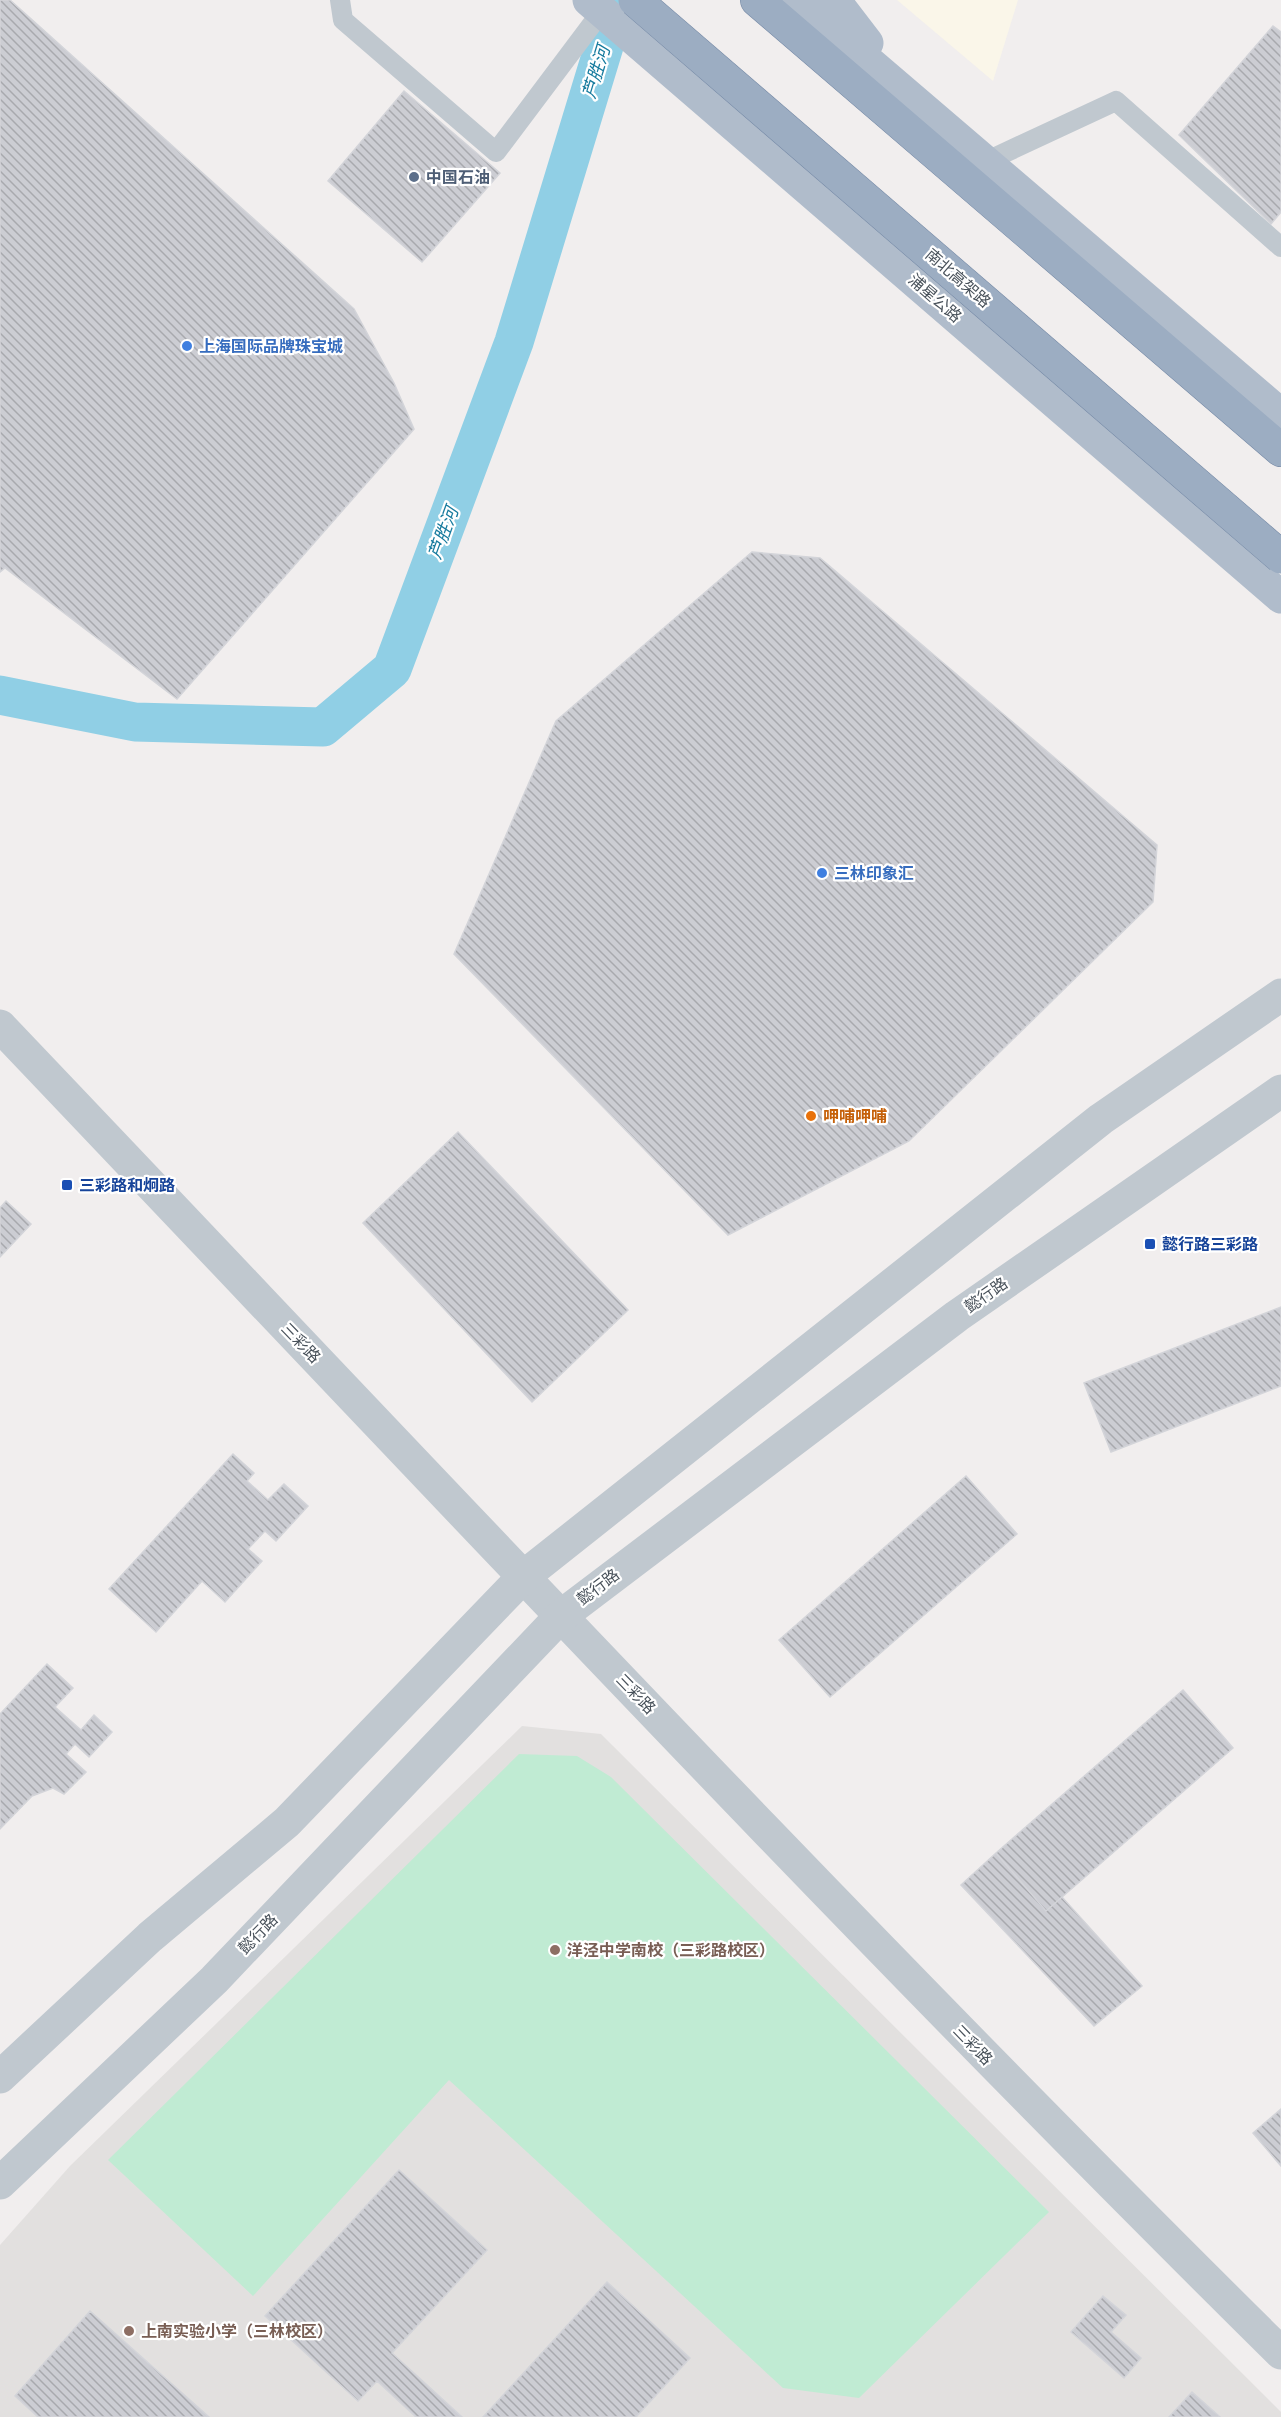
<svg xmlns="http://www.w3.org/2000/svg" width="1281" height="2417" viewBox="0 0 1281 2417" font-family="Roboto,'Noto Sans SC',sans-serif">
  <style>
    .commercial { fill: #faf6e9 }
    .education { fill: #e2e0df }
    .park { fill: #c0ebd3 }
    .lines { fill: none; stroke-linecap: round; stroke-linejoin: round }
    .canal { stroke: #90cfe5; stroke-width: 39 }
    .building { fill: url(#building-back-hatch); stroke: #d3d4d9; stroke-width: 1.5 }
    .trunk-casing { stroke: #7589a5; stroke-width: 34 }
    .service { stroke: #c0c8cf; stroke-width: 20 }
    .minor { stroke: #c0c8cf; stroke-width: 33 }
    .tertiary { stroke: #c0c8cf; stroke-width: 33 }
    .primary { stroke: #b0bccb; stroke-width: 33 }
    .trunk { stroke: #9cadc2; stroke-width: 33 }
    .trunk-bridge-casing { stroke: #7589a5; stroke-width: 34; stroke-linecap: butt }
    .trunk-bridge { stroke: #9cadc2; stroke-width: 33 }
    .service-dot { fill: #5c6f8a; stroke: #fff; stroke-width: 2 }
    .shop-dot { fill: #3f7fe0; stroke: #fff; stroke-width: 2 }
    .food-dot { fill: #e8710a; stroke: #fff; stroke-width: 2 }
    .transit-dot { fill: #1a4fb4; stroke: #fff; stroke-width: 2 }
    .education-dot { fill: #8d6e63; stroke: #fff; stroke-width: 2 }
    .labels { text-anchor: middle; dominant-baseline: central; stroke-width: 4.5; stroke-linejoin: round; paint-order: stroke }
    .service-label { font-size: 16px; font-weight: bold; fill: #4e5e75; stroke: #fff; text-anchor: start }
    .street-label { font-size: 16px; fill: #48515a; stroke: #fff }
    .shop-label { font-size: 16px; font-weight: bold; fill: #366cbe; stroke: #fff; text-anchor: start }
    .food-label { font-size: 16px; font-weight: bold; fill: #c56008; stroke: #fff; text-anchor: start }
    .transit-label { font-size: 16px; font-weight: bold; fill: #164399; stroke: #fff; text-anchor: start }
    .education-label { font-size: 16px; font-weight: bold; fill: #785e54; stroke: #fff; text-anchor: start }
    .water-label { font-size: 18px; font-style: italic; fill: #177b9e; stroke: #fff }
  </style>
  <defs>
    <pattern id="building-back-hatch" width="6" height="6" patternUnits="userSpaceOnUse" patternTransform="scale(1.5)"><rect width="6" height="6" fill="#cccdd3"/><path d="M-1 5l2 2M0 0l6 6M5-1l2 2" fill="none" stroke="#a8a9ae"/></pattern>
  </defs>
  <rect width="100%" height="100%" fill="#f1eeee"/>
  <path class="commercial" d="M897 0H1018L993 81Z"/>
  <path class="education" d="M522 1726 601 1734 1281 2412V2417H0V2245L70 2166Z"/>
  <path class="park" d="M519 1754 577 1756 611 1777 1049 2212 859 2398 783 2388 449 2080 253 2296 108 2160Z"/>
  <g class="lines">
    <path class="canal" d="M0 695 135 722 323 727 392 669 514 342 618 0"/>
  </g>
  <path class="building" d="M0 0H10L354 309 394 383 414 429 177 699 5 568 0 572Z
    M1273 26 1281 32V212L1271 224 1179 135Z
    M404 91 500 173 422 262 328 181Z
    M752 552 820 558 1157 845 1153 902 909 1141 728 1235 454 954 556 721Z
    M458 1132 628 1310 532 1402 363 1223Z
    M6 1201 31 1224 0 1257V1208Z
    M1281 1307V1386L1111 1452 1084 1383Z
    M233 1454 254 1473 247 1481 268 1500 284 1484 308 1506 276 1541 265 1531 248 1549 262 1561 225 1602 202 1581 156 1632 109 1589Z
    M966 1476 1017 1534 830 1697 779 1640Z
    M47 1664 73 1688 55 1707 81 1730 94 1715 112 1732 89 1757 75 1744 66 1754 86 1772 64 1794 53 1788 32 1796 0 1829V1714Z
    M1183 1690 1233 1748 1046 1911 996 1853Z
    M996 1853 1046 1911 1062 1897 1142 1986 1094 2026 961 1885Z
    M1281 2109V2166L1253 2133Z
    M399 2170 487 2250 392 2353 462 2417H416L377 2381 358 2401 265 2316Z
    M607 2282 690 2358 636 2417H483Z
    M1103 2296 1126 2315 1111 2332 1141 2358 1124 2378 1071 2332Z
    M90 2311 209 2417H38L15 2396Z
    M1192 2392 1220 2417H1169Z"/>
  <g class="lines">
    <defs>
      <path id="trunk" d="M757 0 1281 450"/>
    </defs>
    <use href="#trunk" class="trunk-casing"/>
    <path class="service" d="M340 0 343 20 496 152 602 11
      M985 162 1116 101 1281 247"/>
    <path class="minor" d="M0 1026C424 1471 844 1921 1281 2353"/>
    <path class="tertiary" d="M0 2077 150 1937 287 1822 523 1577 1101 1119 1281 995
      M0 2183 214 1980 561 1616 957 1316 1281 1091"/>
    <path class="primary" d="M589 0 1281 597
      M796 0 1281 415
      M834 0 867 43"/>
    <use href="#trunk" class="trunk"/>
    <defs>
      <path id="trunk-bridge" d="M635 0 1281 557"/>
    </defs>
    <use href="#trunk-bridge" class="trunk-bridge-casing"/>
    <use href="#trunk-bridge" class="trunk-bridge"/>
  </g>
  <circle class="service-dot" cx="414" cy="177" r="6"/>
  <g class="shop-dot">
    <circle cx="187" cy="346" r="6"/>
    <circle cx="822" cy="873" r="6"/>
  </g>
  <circle class="food-dot" cx="811" cy="1116" r="6"/>
  <g class="transit-dot">
    <rect x="61" y="1179" width="12" height="12" rx="3"/>
    <rect x="1144" y="1238" width="12" height="12" rx="3"/>
  </g>
  <g class="education-dot">
    <circle cx="555" cy="1950" r="6"/>
    <circle cx="129" cy="2331" r="6"/>
  </g>
  <g class="labels">
    <g class="service-label">
      <text x="426" y="177">中国石油</text>
    </g>
    <g class="street-label">
      <text transform="translate(958 278) rotate(41)">南北高架路</text>
      <text transform="translate(935 298) rotate(41)">浦星公路</text>
      <text transform="translate(986 1295) rotate(-35)">懿行路</text>
      <text transform="translate(301 1343) rotate(46)">三彩路</text>
      <text transform="translate(598 1587) rotate(-37)">懿行路</text>
      <text transform="translate(636 1694) rotate(46)">三彩路</text>
      <text transform="translate(258 1934) rotate(-46)">懿行路</text>
      <text transform="translate(973 2045) rotate(46)">三彩路</text>
    </g>
    <g class="shop-label">
      <text x="199" y="346">上海国际品牌珠宝城</text>
      <text x="834" y="873">三林印象汇</text>
    </g>
    <g class="food-label">
      <text x="823" y="1116">呷哺呷哺</text>
    </g>
    <g class="transit-label">
      <text x="79" y="1185">三彩路和炯路</text>
      <text x="1162" y="1244">懿行路三彩路</text>
    </g>
    <g class="education-label">
      <text x="567" y="1950">洋泾中学南校（三彩路校区）</text>
      <text x="141" y="2331">上南实验小学（三林校区）</text>
    </g>
    <g class="water-label">
      <text transform="translate(596 72) rotate(-73)">芦胜河</text>
      <text transform="translate(443 533) rotate(-70)">芦胜河</text>
    </g>
  </g>
</svg>
